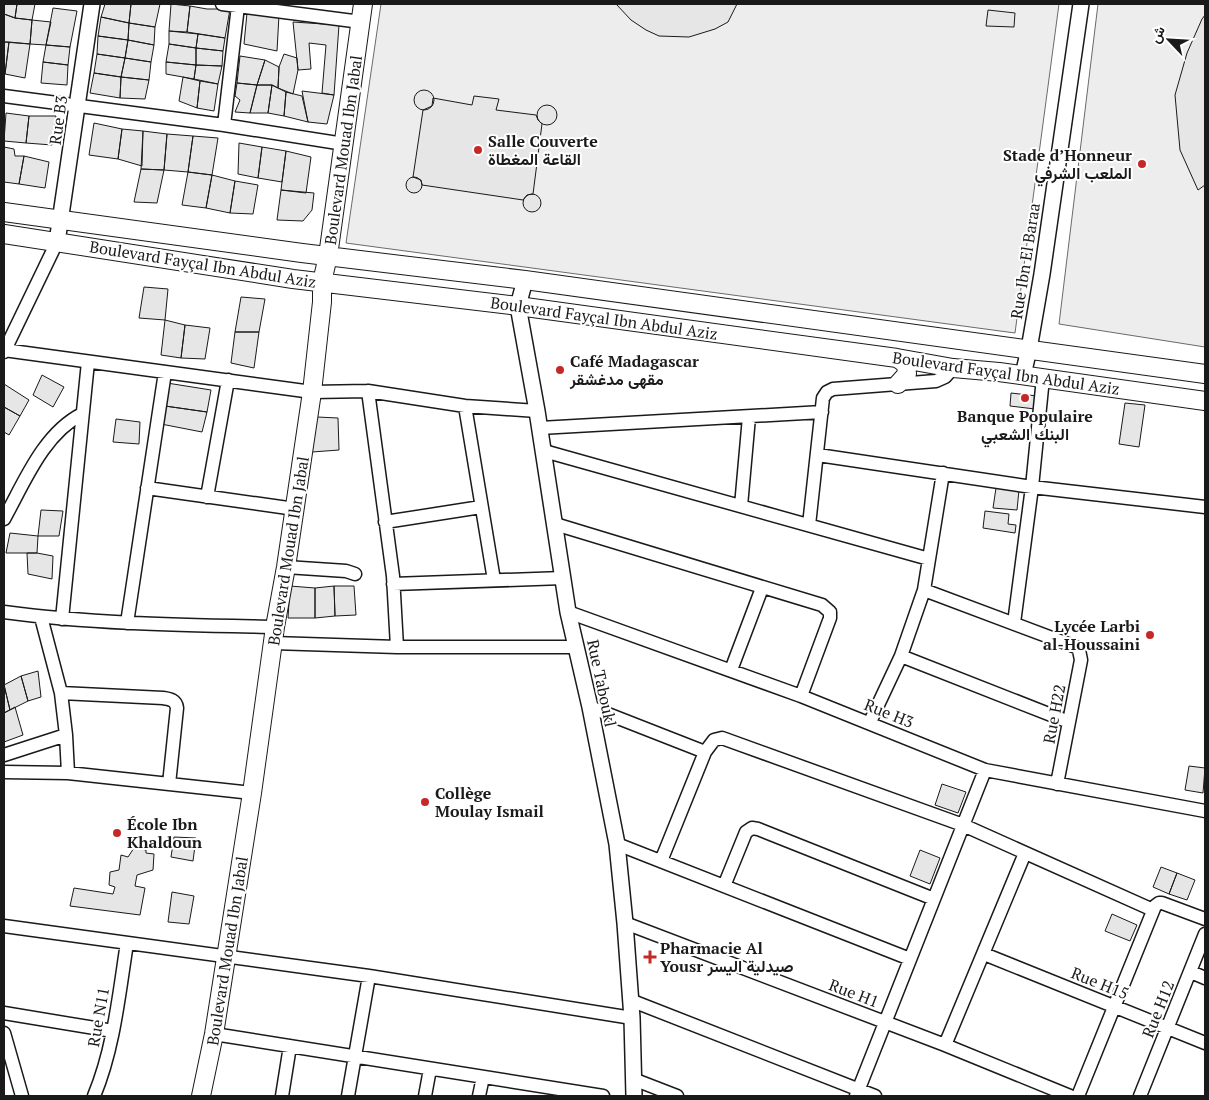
<svg xmlns="http://www.w3.org/2000/svg" width="1209" height="1100" viewBox="0 0 1209 1100" font-family="'PT Serif',Vazirmatn,serif">
  <style>
    .green { fill: #ededed; stroke: #6a6a6a }
    .building { fill: #e6e6e6; stroke: #1a1a1a }
    .lines { fill: none; stroke-linecap: round; stroke-linejoin: round }
    .minor-casing { stroke: #1a1a1a; stroke-width: 15 }
    .tertiary-casing { stroke: #1a1a1a; stroke-width: 18 }
    .secondary-casing { stroke: #1a1a1a; stroke-width: 20 }
    .minor { stroke: #fff; stroke-width: 12 }
    .tertiary { stroke: #fff; stroke-width: 15 }
    .secondary { stroke: #fff; stroke-width: 18 }
    .poi-dot { fill: #c62828; stroke: #fff; stroke-width: 2 }
    .labels { text-anchor: middle; dominant-baseline: central; stroke-width: 4; stroke-linejoin: round; paint-order: stroke }
    .street-label { font-size: 16px; fill: #1a1a1a; stroke: #fff }
    .poi-label { font-size: 16px; font-weight: bold; fill: #1a1a1a; stroke: #fff; text-anchor: start }
  </style>
  <rect width="100%" height="100%" fill="#fff"/>
  <path class="green" d="M381 4H1059L1015 333 346 243Z
    M1098 4H1205V347L1059 324Z"/>
  <path class="building" d="M4 4H17L15 18 4 14Z
    M17 4H35L32 20 15 18Z
    M105 4H131L129 23 101 17Z
    M131 4H160L155 27 129 23Z
    M171 4 190 6 187 32 169 31Z
    M616 4H737L728 22 715 29 689 37 659 36 646 30 631 20Z
    M190 6 207 9H230L225 38 187 32Z
    M53 8 77 11 70 47 46 45Z
    M988 10 1015 13 1014 27 986 26Z
    M247 13 279 15 277 51 244 44Z
    M4 14 15 18 32 20 30 44 4 42Z
    M1205 15V185L1198 190 1180 150 1175 95 1187 53 1202 19Z
    M101 17 129 23 128 40 98 36Z
    M32 20 51 22 46 45 30 44Z
    M293 22 339 25 334 95 322 93 326 45 309 43 311 69 298 70Z
    M129 23 155 27 154 45 128 40Z
    M169 31 198 34 196 48 169 44Z
    M198 34 225 38 223 51 196 48Z
    M98 36 128 40 125 58 97 54Z
    M128 40 154 45 151 62 125 58Z
    M4 42H9L5 74H4Z
    M9 42 30 44 25 78 5 74Z
    M169 44 196 48V65L166 62Z
    M46 45 70 47 68 65 43 62Z
    M196 48 223 51 222 66 196 65Z
    M97 54 125 58 121 77 94 73Z
    M284 54 297 58 298 70 293 94 278 88 279 67Z
    M240 56 265 60 257 85 237 83Z
    M125 58 151 62 149 80 121 77Z
    M265 60 279 67 278 88 272 85H257Z
    M43 62 68 65 67 85 41 83Z
    M166 62 196 65 194 79 166 74Z
    M196 65 222 66 218 84 194 79Z
    M94 73 121 77 120 98 90 93Z
    M121 77 149 80 145 99 120 98Z
    M183 77 200 81 197 108 179 101Z
    M200 81 218 84 214 111 197 108Z
    M237 83 257 85 250 113 235 112 240 100 235 96Z
    M257 85H272L268 113H250Z
    M272 85 286 92 284 116 268 113Z
    M414 100a10 10 0 1 1 20 0a10 10 0 1 1-20 0Z
    M302 91 334 95 327 124 308 122Z
    M286 92 302 96 308 122 284 116Z
    M474 96 499 99 496 110 536 115 538 120 542 124 533 194 527 195 523 200 422 185 421 180 413 177 423 110 432 106 433 98 472 105Z
    M537 115a10 10 0 1 1 20 0a10 10 0 1 1-20 0Z
    M6 113 29 116 26 143 4 141Z
    M29 116H56L52 145 26 143Z
    M94 123 122 129 118 159 89 155Z
    M122 129 143 131 142 166 118 159Z
    M143 131 167 134 164 170 141 169Z
    M167 134 193 136 188 172 164 170Z
    M193 136 218 138 212 175 188 172Z
    M239 143 262 147 258 178 238 174Z
    M4 147 14 149 15 156H24L19 184 4 182Z
    M262 147 286 151 282 182 258 178Z
    M286 151 311 157 306 193 281 190Z
    M24 156 49 162 45 188 19 184Z
    M141 169 164 170 157 203 134 202Z
    M188 172 212 175 206 208 182 205Z
    M212 175 235 181 230 213 206 208Z
    M406 185a8 8 0 1 1 16 0a8 8 0 1 1-16 0Z
    M235 181 258 185 253 214 230 213Z
    M281 190 314 193 312 210 303 221 277 220Z
    M523 203a9 9 0 1 1 18 0a9 9 0 1 1-18 0Z
    M144 287 168 289 165 320 139 318Z
    M241 297 265 299 259 332H235Z
    M165 320 185 325 181 358 161 355Z
    M185 325 210 328 205 359 181 358Z
    M235 332H259L254 368 231 363Z
    M42 375 64 387 53 407 33 395Z
    M167 383 211 390 207 412 165 406Z
    M4 384 29 400 20 416 4 407Z
    M1011 393 1037 396 1035 409 1010 406Z
    M1125 403 1145 405 1139 447 1119 444Z
    M165 406 207 412 202 432 161 424Z
    M4 407 20 416 9 435 4 432Z
    M317 417 338 418 339 450 312 452Z
    M116 419 140 422 139 444 113 442Z
    M996 488 1019 490 1017 510 993 508Z
    M41 510 63 511 59 536H38Z
    M985 511 1009 514 1008 524 1016 525 1015 533 983 528Z
    M10 533 38 536 37 553H6Z
    M27 553H37L53 556 52 579 28 574Z
    M290 586 315 588V618H288Z
    M334 586H354L356 615 335 616Z
    M334 586 335 616 315 618V588Z
    M38 671 41 697 28 701 21 676Z
    M21 676 28 701 10 710 4 685Z
    M4 685 10 710 4 713Z
    M15 707 23 735 4 742V713Z
    M1189 766 1205 768 1203 793 1185 790Z
    M942 784 966 792 958 813 935 805Z
    M174 837 196 838 193 861 171 857Z
    M134 848 146 850V853L154 854 153 870 137 875 135 886 145 888 140 915 70 906 74 888 113 894 115 887 109 885 110 872 119 870 121 855 128 857Z
    M920 850 940 858 930 884 910 876Z
    M1161 867 1177 873 1169 894 1153 887Z
    M1177 873 1195 880 1187 900 1169 894Z
    M172 892 194 896 189 924 168 922Z
    M1112 914 1137 925 1130 941 1105 931Z"/>
  <g class="lines">
    <defs>
      <path id="minor" d="M222 4 361 22
        M4 96 224 125 344 144
        M224 125 238 6
        M4 350 312 392 368 391 465 406 537 411
        M4 352 57 242
        M368 391 393 576 397 647
        M465 406 494 580
        M540 428 822 412
        M544 451 929 559
        M818 455 1032 487 1205 507
        M147 488 295 509
        M207 497 228 380
        M741 506 749 417
        M4 519C24 483 43 434 82 414
        M385 522 481 507
        M555 524 822 605 830 612V618L801 696
        M809 525 823 398 827 392 833 389 936 381 945 377 953 368
        M286 567 346 571 355 574
        M393 584 563 578
        M924 590 1076 647 1079 650 1081 660 1057 784
        M4 612C94 624 184 625 275 627
        M568 612 801 696 985 770 1205 811
        M41 617 61 693 66 735 68 773
        M62 619 88 362
        M127 623 165 372
        M1014 623 1032 487 1043 378
        M273 643 397 647H576
        M901 656 1069 722
        M731 670 762 588
        M61 693 163 698C170 699 176 700 177 708L169 784
        M590 707 705 752
        M870 722 901 656 924 590 943 473
        M4 755 66 735
        M4 772 68 773 252 793
        M617 844 910 959
        M661 861 705 752 714 740 722 738 963 825 1153 910
        M724 886 746 832 752 828 758 829 934 899
        M625 923 945 1045 1070 1096
        M4 926 369 976 632 1018
        M984 954 1205 1043
        M1191 972 1205 978
        M630 1000 875 1096
        M4 1013 113 1031
        M4 1033 22 1096
        M214 1034 603 1096
        M945 1045 1025 853
        M633 1079 677 1096
        M94 1096C114 1048 119 994 127 943
        M282 1096 290 1046
        M348 1096 369 976
        M425 1096 430 1069
        M479 1096 483 1077
        M856 1096 985 770
        M1078 1096 1155 906 1159 903H1162L1205 919
        M1140 1096 1205 934"/>
      <path id="tertiary" d="M57 242 92 4
        M525 280 518 306 537 411 568 612 590 707 617 844 625 923 632 1018 634 1096
        M1023 375 1029 349 1042 274 1081 4"/>
      <path id="secondary" d="M4 212 302 253 525 280 1205 374
        M4 234 293 279 518 306 897 358 953 368 999 372 1205 401
        M897 358 906 364 907 374 898 384
        M201 1096 214 1034 252 793 275 627 286 567 312 392 322 302V282L328 256 363 4"/>
    </defs>
    <use href="#minor" class="minor-casing"/>
    <use href="#tertiary" class="tertiary-casing"/>
    <use href="#secondary" class="secondary-casing"/>
    <use href="#minor" class="minor"/>
    <use href="#tertiary" class="tertiary"/>
    <use href="#secondary" class="secondary"/>
  </g>
  <g class="poi-dot">
    <circle cx="478" cy="150" r="5"/>
    <circle cx="1142" cy="164" r="5"/>
    <circle cx="560" cy="370" r="5"/>
    <circle cx="1025" cy="398" r="5"/>
    <circle cx="1150" cy="635" r="5"/>
    <circle cx="425" cy="802" r="5"/>
    <circle cx="117" cy="833" r="5"/>
    <path d="M647.5 949.5h5v5h5v5h-5v5h-5v-5h-5v-5h5z"/>
  </g>
  <g class="labels">
    <g class="street-label">
      <text transform="translate(58 120) rotate(-82)">Rue B3</text>
      <text transform="translate(343 150) rotate(-82)">Boulevard Mouad Ibn Jabal</text>
      <text transform="translate(1025 261) rotate(-81)">Rue Ibn El Baraa</text>
      <text transform="translate(203 264) rotate(9)">Boulevard Fayçal Ibn Abdul Aziz</text>
      <text transform="translate(604 318) rotate(8)">Boulevard Fayçal Ibn Abdul Aziz</text>
      <text transform="translate(1006 373) rotate(8)">Boulevard Fayçal Ibn Abdul Aziz</text>
      <text transform="translate(288 551) rotate(-81)">Boulevard Mouad Ibn Jabal</text>
      <text transform="translate(602 683) rotate(78)">Rue Taboukl</text>
      <text transform="translate(889 713) rotate(22)">Rue H3</text>
      <text transform="translate(1054 714) rotate(-79)">Rue H22</text>
      <text transform="translate(227 951) rotate(-81)">Boulevard Mouad Ibn Jabal</text>
      <text transform="translate(1100 983) rotate(22)">Rue H15</text>
      <text transform="translate(854 993) rotate(21)">Rue H1</text>
      <text transform="translate(1158 1009) rotate(-68)">Rue H12</text>
      <text transform="translate(98 1017) rotate(-80)">Rue N11</text>
    </g>
    <g class="poi-label">
      <text x="488" y="141">Salle Couverte<tspan x="488" dy="18">القاعة المغطاة</tspan></text>
      <text x="1132" y="155" text-anchor="end">Stade d’Honneur<tspan x="1132" dy="18">الملعب الشرفي</tspan></text>
      <text x="570" y="361">Café Madagascar<tspan x="570" dy="18">مقهى مدغشقر</tspan></text>
      <text x="1025" y="416" text-anchor="middle">Banque Populaire<tspan x="1025" dy="18">البنك الشعبي</tspan></text>
      <text x="1140" y="626" text-anchor="end">Lycée Larbi<tspan x="1140" dy="18">al-Houssaini</tspan></text>
      <text x="435" y="793">Collège<tspan x="435" dy="18">Moulay Ismail</tspan></text>
      <text x="127" y="824">École Ibn<tspan x="127" dy="18">Khaldoun</tspan></text>
      <text x="660" y="948">Pharmacie Al<tspan x="660" dy="18">Yousr صيدلية اليسر</tspan></text>
    </g>
  </g>
  <rect width="1209" height="1100" fill="none" stroke="#1a1a1a" stroke-width="10"/>
  <g transform="translate(1169 40) rotate(295)" stroke="#ffffff" stroke-width="4" paint-order="stroke">
  <path d="M0-4L9 19L0 12L-9 19Z" fill="#1a1a1a"/>
  <text y="-8" font-size="14" font-weight="bold" text-anchor="middle" fill="#1a1a1a">ش</text>
  </g>
</svg>
